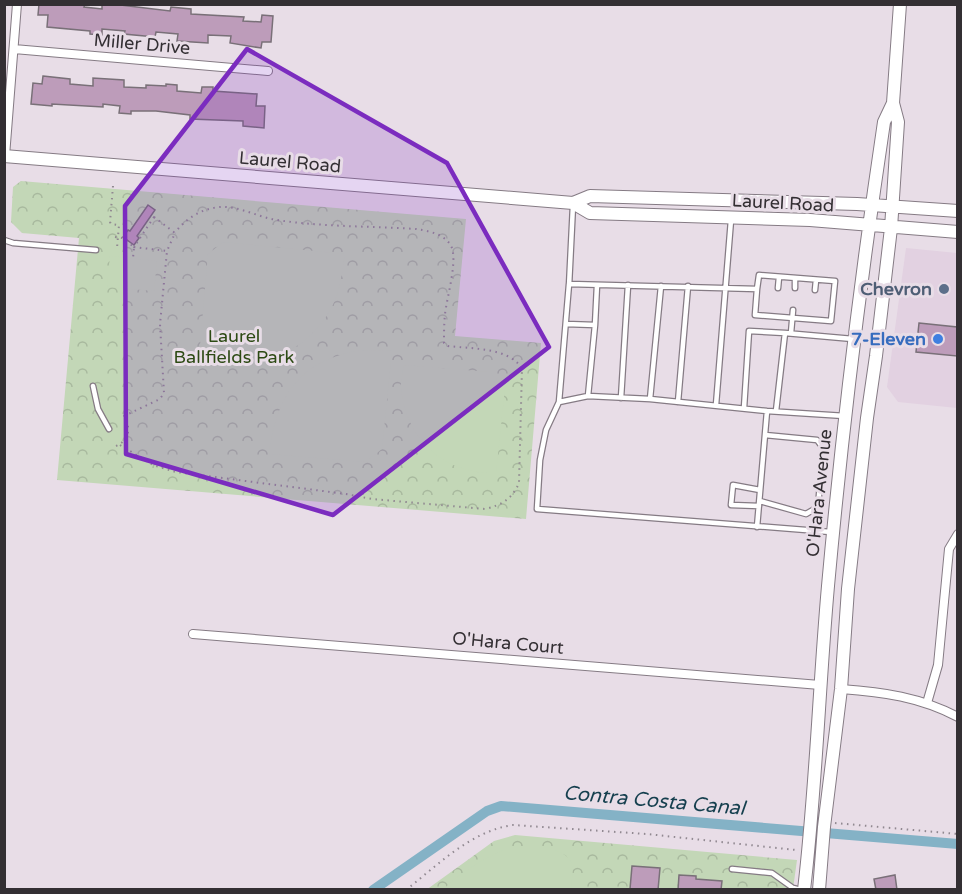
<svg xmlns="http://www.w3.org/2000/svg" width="962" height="894" viewBox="0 0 962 894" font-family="'Varela Round',sans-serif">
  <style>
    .built { fill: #e2d1e1 }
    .park { fill: url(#park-crowns) }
    .pitch { fill: #c3d7b7 }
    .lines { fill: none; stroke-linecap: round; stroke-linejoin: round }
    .canal { stroke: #84b2c6; stroke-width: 10 }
    .building { fill: #bd9cba; stroke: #797078; stroke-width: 1.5 }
    .lane-casing { stroke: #857b84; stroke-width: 7 }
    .street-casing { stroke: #857b84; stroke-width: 10 }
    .secondary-casing { stroke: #857b84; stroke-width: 14 }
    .path { stroke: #918991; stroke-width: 2; stroke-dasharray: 1.5 4.5; stroke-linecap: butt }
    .lane { stroke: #fff; stroke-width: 4.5 }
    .street { stroke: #fff; stroke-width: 8 }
    .secondary { stroke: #fff; stroke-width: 12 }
    .marked { fill: #7b2cbf; fill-opacity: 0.2; stroke: #7b2cbf; stroke-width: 4.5; stroke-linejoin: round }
    .service-dot { fill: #5c6f8a; stroke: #e8dde7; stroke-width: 2 }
    .shop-dot { fill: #3f7fe0; stroke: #e8dde7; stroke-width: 2 }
    .labels { text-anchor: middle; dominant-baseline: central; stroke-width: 6; stroke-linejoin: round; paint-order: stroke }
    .street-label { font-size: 18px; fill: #332f33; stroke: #e8dde7 }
    .service-label { font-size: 18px; font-weight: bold; fill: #4e5e75; stroke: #e8dde7; text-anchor: end }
    .park-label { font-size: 18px; fill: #2d4a14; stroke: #e8dde7 }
    .shop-label { font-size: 18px; font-weight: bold; fill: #366cbe; stroke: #e8dde7; text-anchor: end }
    .water-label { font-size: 20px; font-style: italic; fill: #153f4e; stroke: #e8dde7 }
  </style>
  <defs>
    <pattern id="park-crowns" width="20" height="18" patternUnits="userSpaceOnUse" patternTransform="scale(1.5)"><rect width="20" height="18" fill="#c3d7b7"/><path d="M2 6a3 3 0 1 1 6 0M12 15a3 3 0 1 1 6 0" fill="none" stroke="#a8b99e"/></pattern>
  </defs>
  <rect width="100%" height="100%" fill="#e8dde7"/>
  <path class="built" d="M906 248 957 253V408L898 402 887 387Z"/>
  <path class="park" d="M21 181 466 219 455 336 541 343 526 519 57 480 79 238 22 233 11 222 13 187Z
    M515 835 797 860 793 889 426 890 494 841Z"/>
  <path class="pitch" d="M223 242 345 254C343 267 341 282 337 295 326 326 297 354 264 359 242 362 220 359 199 357L208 254Z
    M110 256 157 261 154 291 107 287Z
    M362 350 392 351 382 449 365 462 269 454C276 395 301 359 362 350Z
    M404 365 490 372 505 388 496 473C488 473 480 473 473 471 432 464 404 428 401 388 400 380 403 372 404 365Z
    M504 850H554C577 857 573 870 571 889H444C459 873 483 859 504 850Z"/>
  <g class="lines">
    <path class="canal" d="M373 890 487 811 501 806 958 844"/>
  </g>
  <path class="building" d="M39 4H85L84 7 102 9V4H112L170 11 171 7 191 9V14L244 17 243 21 261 22 262 15 273 16 271 42H262L261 48 230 43 231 36 208 35V43L177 41 178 34 156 32 155 37 124 34 125 31 102 29V35L90 34V31L47 27 48 15H38Z
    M43 76 70 79V84L93 86V78L124 80V87L146 88V85L166 86V84L177 85V91L201 93 202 87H213V91L257 94 256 106H265L264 128 243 126V121L190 119V115L156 111H131V114L119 113 120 106 103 104V107L52 104V106L31 104 33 83 42 84Z
    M148 205 155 210 137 236 139 238 134 245 123 237 128 230 130 231Z
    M919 323 957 327V356L916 352Z
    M632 866 660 868 658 890 630 889Z
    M679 875 696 876V879L722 881 721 890H678Z
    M895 875 897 890H876L874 879Z"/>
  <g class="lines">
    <defs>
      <path id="lane" d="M4 240 13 243 96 250
        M569 286 573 205
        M778 288 779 277
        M795 288V278
        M815 290 816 280
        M566 324 595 325 597 285
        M791 333 793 310
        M93 386 98 409 109 429
        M588 396 595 325
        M621 398 628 285
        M650 399 661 286
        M559 402 569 284 757 289 755 315 831 321 835 281 759 275 757 289
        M678 402 688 286
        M716 405 731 220
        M744 408 749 331 785 333
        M776 411 785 333 853 339
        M760 501 806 514 818 507 823 448 817 440 765 435
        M759 506 731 505 733 485 760 490
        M757 527 767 411
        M831 532 537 509 540 460 546 430 559 402 588 396 650 399 767 411 845 416
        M732 869 772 873 793 888 801 890"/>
      <path id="street" d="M14 49 268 71
        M5 156 17 4
        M193 634 820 685
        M841 689C883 692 920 697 958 717
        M927 703 938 665 949 549 958 534"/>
      <path id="secondary" d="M4 156 573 203 590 213 810 220 958 232
        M573 203 590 196 857 204 958 211
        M804 890C816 789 819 687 828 586 842 431 861 276 884 122L893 103
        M819 890 824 827 841 689 848 589 867 418 876 356 891 228 898 122 893 103 900 4"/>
    </defs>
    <use href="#lane" class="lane-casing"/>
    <use href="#street" class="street-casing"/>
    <use href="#secondary" class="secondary-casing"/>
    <path class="path" d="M113 186 110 222 111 224 119 225 117 248
      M154 217 175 233 167 251 134 247Z
      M115 237 122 238 134 247 133 258
      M120 445 153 465 176 472 346 494 372 499 485 509C502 505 512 499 519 483L522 368C507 347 472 349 448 346L444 343C444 333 444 324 445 314 447 297 457 264 452 248 446 234 429 231 416 229 369 226 323 227 277 220 256 217 235 203 213 208 198 211 184 220 175 233
      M116 446C130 440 131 428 124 416L160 399 164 393 160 324 167 251
      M835 823 958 834
      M406 890C439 864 471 831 513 825L647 834 796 850"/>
    <use href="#lane" class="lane"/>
    <use href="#street" class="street"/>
    <use href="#secondary" class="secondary"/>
  </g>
  <path class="marked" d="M247 49 447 163 549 347 333 515 126 454 125 206Z"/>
  <circle class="service-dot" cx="944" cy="289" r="6"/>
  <circle class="shop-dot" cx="938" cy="339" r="6"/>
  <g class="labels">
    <g class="street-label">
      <text transform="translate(142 44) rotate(5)">Miller Drive</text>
      <text transform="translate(290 162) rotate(5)">Laurel Road</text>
      <text transform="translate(783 203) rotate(3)">Laurel Road</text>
      <text transform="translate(819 493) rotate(-84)">O'Hara Avenue</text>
      <text transform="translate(508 643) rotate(5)">O'Hara Court</text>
    </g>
    <g class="service-label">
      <text x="932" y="289">Chevron</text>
    </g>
    <g class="park-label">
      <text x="234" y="336">Laurel<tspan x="234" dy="21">Ballfields Park</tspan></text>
    </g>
    <g class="shop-label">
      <text x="926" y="339">7-Eleven</text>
    </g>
    <g class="water-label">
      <text transform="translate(654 801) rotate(5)">Contra Costa Canal</text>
    </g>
  </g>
  <rect width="962" height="894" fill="none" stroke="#332f33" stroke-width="12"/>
</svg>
